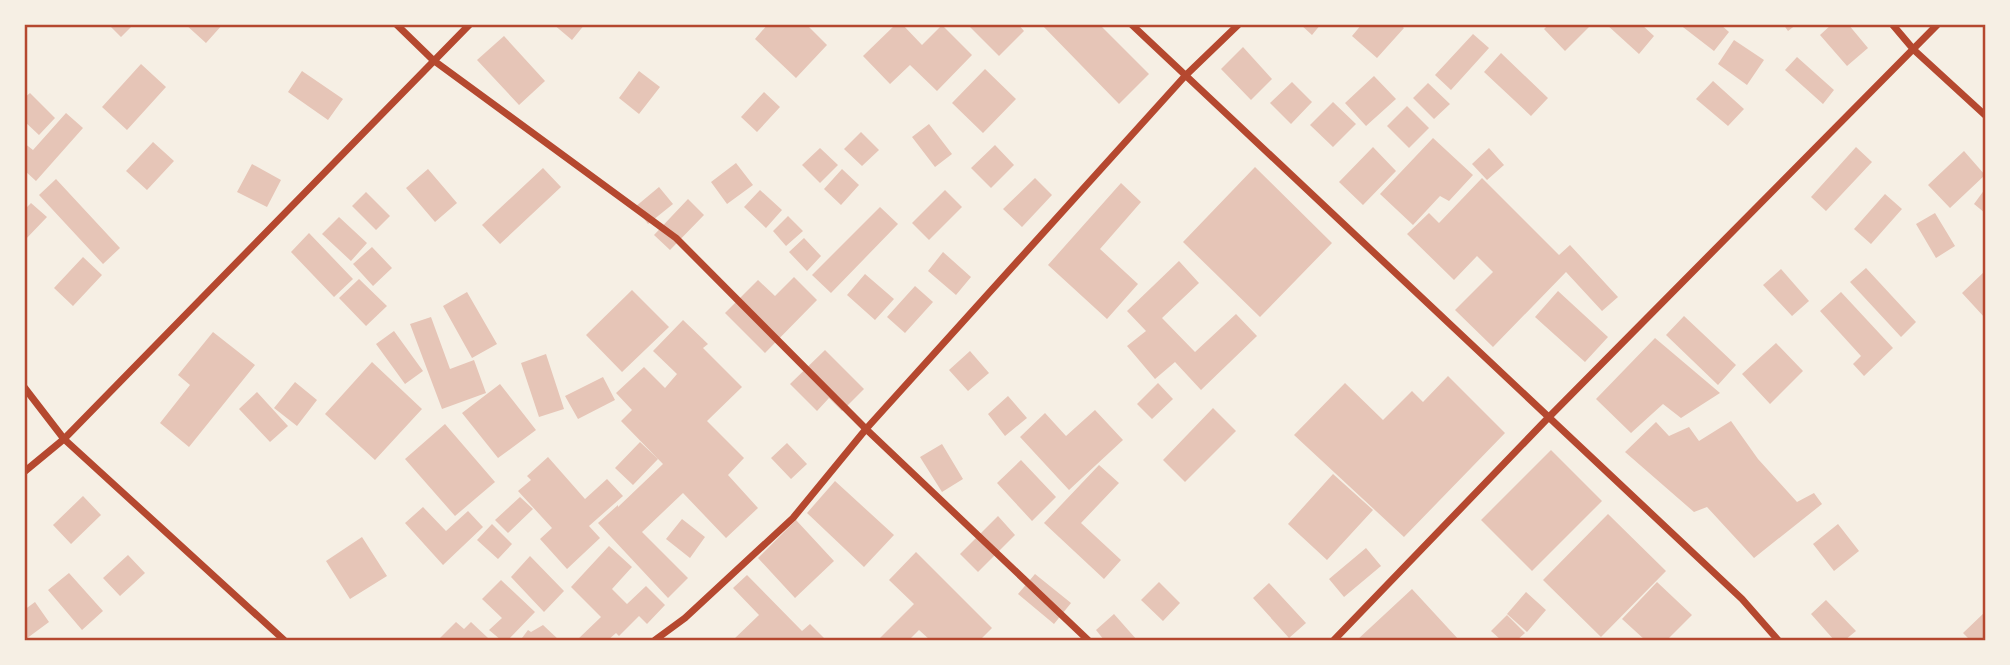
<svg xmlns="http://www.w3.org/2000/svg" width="2010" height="665" viewBox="0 0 2010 665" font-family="'DM Sans',sans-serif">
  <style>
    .building { fill: #e6c5b7 }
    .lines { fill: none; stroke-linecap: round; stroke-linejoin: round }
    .minor { stroke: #b5482f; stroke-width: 7 }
    .neatline { fill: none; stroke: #b5482f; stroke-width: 2.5 }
  </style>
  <rect width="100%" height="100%" fill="#f6efe4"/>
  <path class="building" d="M108 24H134L121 37Z
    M185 24H223L206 43Z
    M553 24H585L572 40Z
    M768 24H806L827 45 796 78 755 39Z
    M896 24H902L922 45 942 25 972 55 937 91 910 65 890 84 863 56Z
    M971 24H1018L1024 31 999 56 969 26Z
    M1041 24H1099L1149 74 1119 104Z
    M1300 24H1321L1312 35Z
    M1362 24H1399L1404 28 1377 58 1352 36Z
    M1549 24H1592L1565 51 1544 29Z
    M1606 24H1641L1654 36 1639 54Z
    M1679 24H1720L1729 32 1714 51Z
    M1783 24H1797L1788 31Z
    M1832 24H1848L1868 48 1847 66 1820 35Z
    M1473 34 1489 48 1451 90 1435 75Z
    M504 36 545 81 519 105 477 60Z
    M1734 40 1764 60 1747 85 1718 64Z
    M1243 47 1272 79 1251 100 1221 69Z
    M1501 53 1548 98 1531 116 1484 72Z
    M1797 57 1834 90 1823 104 1785 70Z
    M141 64 166 87 127 130 102 107Z
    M985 69 1016 99 983 133 952 103Z
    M302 71 343 99 328 120 288 92Z
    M639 71 660 87 639 114 619 98Z
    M1374 76 1396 99 1366 126 1345 103Z
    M1713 81 1744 109 1728 126 1696 99Z
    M1292 82 1312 102 1291 124 1270 103Z
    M1428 83 1450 104 1434 119 1413 98Z
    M764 92 780 107 757 132 741 117Z
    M30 93 55 118 39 135 24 121V98Z
    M1333 102 1356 124 1333 147 1310 125Z
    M1407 106 1429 128 1409 148 1387 126Z
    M66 113 83 128 36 181 24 170V143L33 150Z
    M929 124 952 154 935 167 912 137Z
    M861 132 879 150 862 166 844 149Z
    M1433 138 1473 175 1449 201 1440 196 1413 225 1380 194Z
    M153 142 174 161 147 190 126 171Z
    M995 145 1014 165 991 188 971 168Z
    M1373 147 1396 171 1363 205 1339 182Z
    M1856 147 1872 162 1826 211 1811 197Z
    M820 148 838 165 820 183 802 165Z
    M1489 148 1504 165 1487 180 1472 164Z
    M1964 151 1985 175 1950 208 1928 185Z
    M736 163 753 185 727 204 711 182Z
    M252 164 281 180 267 207 237 192Z
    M1255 167 1332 243 1260 317 1183 242Z
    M543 168 561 187 500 244 482 225Z
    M428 169 457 203 435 222 406 188Z
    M842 169 859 185 841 205 824 189Z
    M1035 178 1052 195 1022 227 1003 209Z
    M1482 178 1559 255 1570 245 1618 297 1602 311 1566 272 1493 347 1455 310 1493 272 1477 256 1454 280 1407 234 1429 213 1439 223Z
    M56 179 120 248 103 264 39 195Z
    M1121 183 1141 202 1100 249 1138 284 1107 319 1048 265Z
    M659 187 673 204 648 224 635 207Z
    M1985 189V213L1974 204Z
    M760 190 782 210 766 228 744 207Z
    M945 190 962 207 929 240 912 223Z
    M366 192 390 216 376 230 352 206Z
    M1885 194 1902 209 1871 244 1854 229Z
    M688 199 704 215 670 250 654 235Z
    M31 203 47 217 24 241V210Z
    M880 207 898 224 831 293 812 275Z
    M1935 213 1955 246 1936 258 1916 224Z
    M788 216 803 231 786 246 773 231Z
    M339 217 367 243 351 261 322 234Z
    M309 233 353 279 334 297 291 252Z
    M804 238 821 256 807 271 789 252Z
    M372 247 392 268 373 286 353 264Z
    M943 252 971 277 956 295 928 271Z
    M83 257 102 275 73 306 54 288Z
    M1179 261 1199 283 1162 318 1195 352 1236 314 1257 336 1201 390 1175 362 1155 379 1127 346 1146 331 1127 311Z
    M1866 268 1916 322 1901 337 1850 282Z
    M1781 269 1809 301 1792 316 1763 285Z
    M1985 271V318L1962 293Z
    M865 274 894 299 875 320 847 295Z
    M794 277 817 300 765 353 725 313 758 280 775 296Z
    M359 279 387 306 366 326 339 298Z
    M915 286 933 302 905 333 887 317Z
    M632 290 669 327 622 372 586 335Z
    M1558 291 1608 337 1585 362 1535 317Z
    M467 292 497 344 472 358 443 306Z
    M1841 292 1893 348 1864 376 1853 364 1861 356 1820 311Z
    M1684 316 1736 365 1718 385 1666 335Z
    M431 317 450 369 474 360 486 393 442 409 410 324Z
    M683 320 708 344 703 348 742 387 707 421 744 458 728 475 758 508 726 538 683 493 642 532 688 578 668 598 598 523 618 505V507L663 464 621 421 632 410 616 393 644 367 665 388 677 374 653 351Z
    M394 331 423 371 405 384 376 344Z
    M213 332 255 365 189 447 160 423 190 385 178 375Z
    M1655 338 1720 393 1681 418 1663 404 1631 433 1596 399Z
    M1776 343 1803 371 1770 404 1742 374Z
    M825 350 864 389 842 411 829 398 817 411 790 384Z
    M970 351 989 373 968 391 949 370Z
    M546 354 564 409 539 417 521 363Z
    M372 362 422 409 375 460 325 414Z
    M1448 376 1505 433 1404 537 1294 435 1345 383 1383 420 1412 391 1423 402Z
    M603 377 615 400 578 419 565 396Z
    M295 382 317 400 297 426 274 408Z
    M1158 383 1173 399 1152 419 1137 404Z
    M500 384 536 430 498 458 462 413Z
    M257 392 288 426 270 442 239 409Z
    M1008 396 1027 418 1005 436 988 414Z
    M1213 408 1236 431 1185 482 1163 460Z
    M1095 410 1123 440 1069 490 1020 437 1045 413 1066 436Z
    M1731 421 1758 459 1797 502 1814 493 1822 504 1754 558 1707 507 1694 512 1625 452 1656 422 1669 436 1689 427 1699 441Z
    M445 424 495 482 455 516 405 459Z
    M640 442 658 459 633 485 615 468Z
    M787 443 807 464 791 479 771 458Z
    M942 444 963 479 942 492 920 457Z
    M1551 450 1602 501 1532 571 1481 520Z
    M548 457 585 499 607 479 623 496 589 526 600 538 567 569 540 539 552 528 518 491 531 480 527 476Z
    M1021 460 1056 497 1032 521 997 483Z
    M1099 465 1119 483 1081 523 1121 560 1104 579 1044 523Z
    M1333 474 1373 510 1327 560 1288 524Z
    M835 481 894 535 864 567 807 513Z
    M83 496 101 515 71 544 53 525Z
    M520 497 533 509 508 533 495 520Z
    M423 507 446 531 468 511 483 527 443 565 405 523Z
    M1608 514 1666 571 1601 637 1543 580Z
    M998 516 1015 535 978 572 960 554Z
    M682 519 705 537 690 558 666 539Z
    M796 520 834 561 795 598 758 558Z
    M492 524 512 544 498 559 477 540Z
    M1838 524 1859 551 1834 571 1813 544Z
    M362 537 387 576 350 599 326 561Z
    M609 546 632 567 612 589 627 604 646 586 665 605 647 624 639 616 619 636 616 633 608 640H577L601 617 571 587Z
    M1366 548 1381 566 1344 597 1329 579Z
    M916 552 992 628 980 640H930L919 630 911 638 913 640H878L914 604 889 580Z
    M128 555 145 573 120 596 103 578Z
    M530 556 564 591 544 612 511 577Z
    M69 573 103 611 82 630 48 590Z
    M1035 574 1071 603 1054 624 1018 594Z
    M747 575 802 631 810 624 826 640H733L759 615 733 588Z
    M501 580 535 612 508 640H501L489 630 502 618 482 599Z
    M1159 582 1180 603 1163 621 1141 600Z
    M1657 582 1692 615 1667 640H1645L1622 619Z
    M1269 583 1306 623 1289 638 1253 598Z
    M1412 589 1459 640H1357Z
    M1526 592 1546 610 1527 632 1507 614Z
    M1826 600 1856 631 1845 640H1834L1811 614Z
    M35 602 49 622 26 639 24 610Z
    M1985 612V638L1970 640 1963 633Z
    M1114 614 1137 640H1104L1096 630Z
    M1507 615 1525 633 1517 640H1501L1491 631Z
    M456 622 464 629 471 622 488 638 438 640Z
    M543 625 559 640H524L522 638 528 630 531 632Z"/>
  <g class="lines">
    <path class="minor" d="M396 24 433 60 676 238 866 429 1088 640
      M1131 24 1742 599 1778 640
      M1892 24 1914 50 1986 116
      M24 387 64 439 284 640
      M24 472 64 439 470 24
      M655 640 685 618 793 518 866 429 1185 76 1239 24
      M1334 640 1547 419 1938 24"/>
  </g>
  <rect width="2010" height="665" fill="none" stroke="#f6efe4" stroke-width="52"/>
  <rect x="26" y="26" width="1958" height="613" class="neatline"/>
</svg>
